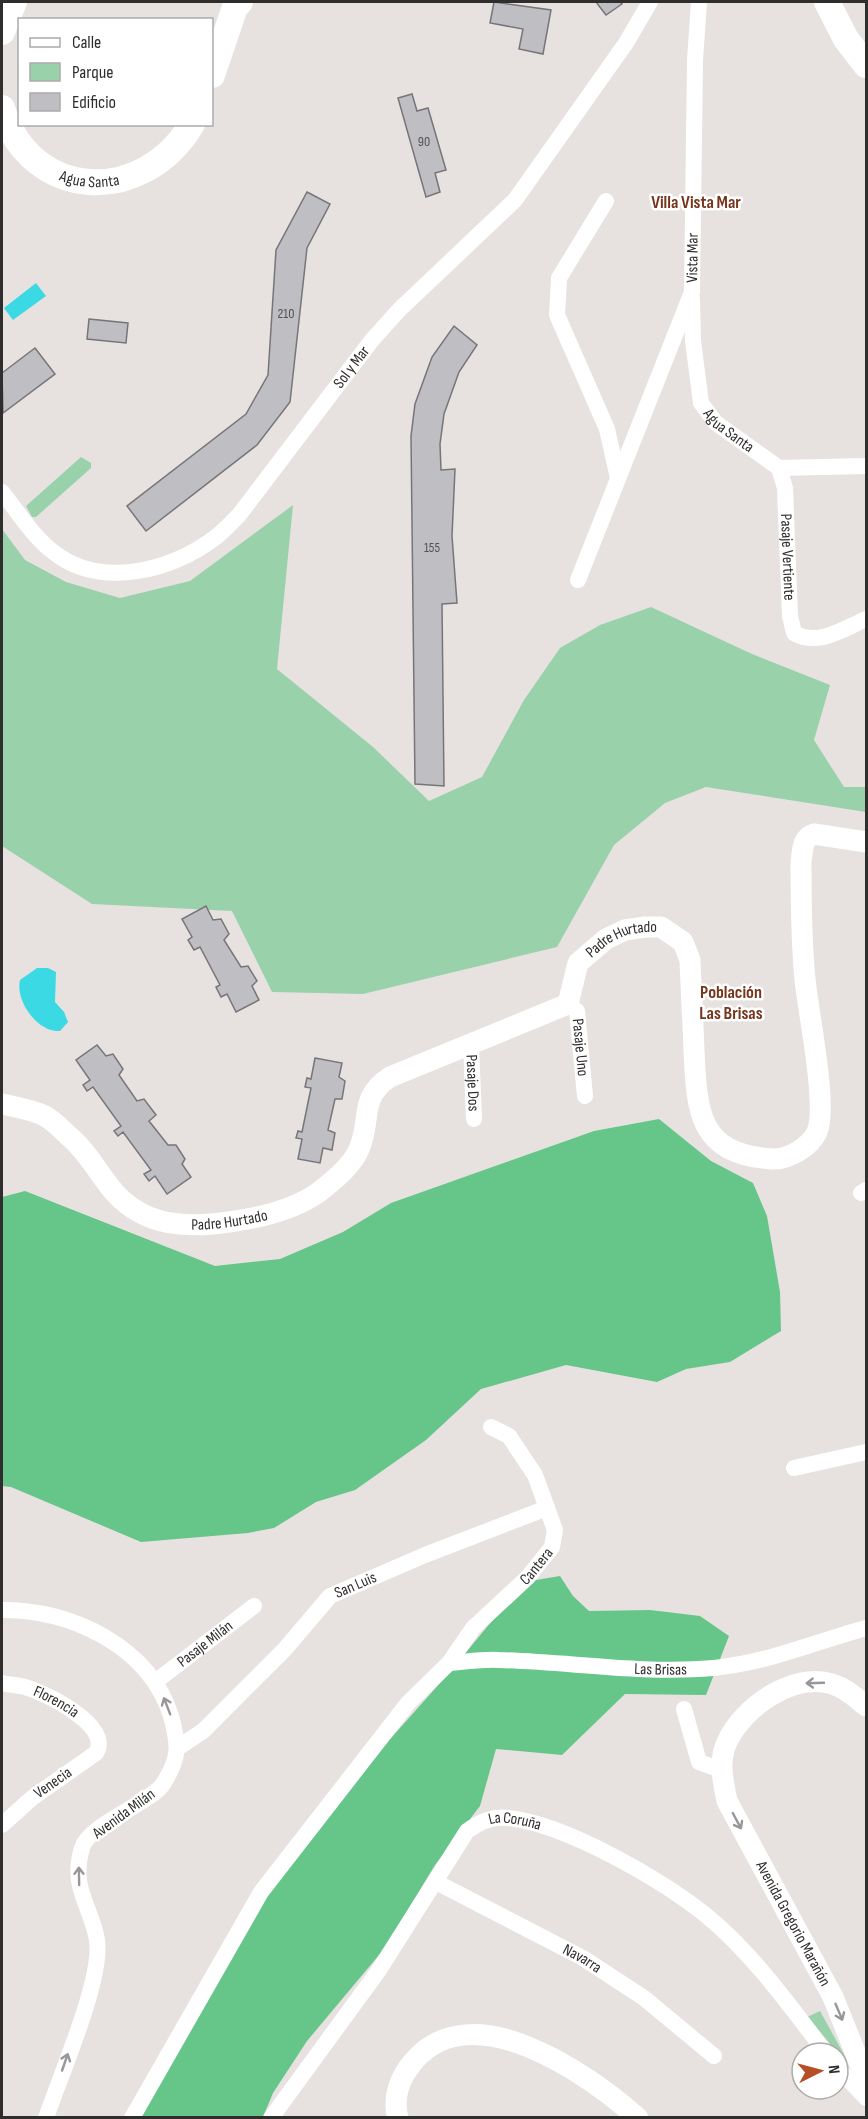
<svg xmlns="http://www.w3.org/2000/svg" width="868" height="2119" viewBox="0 0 868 2119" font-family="'Sofia Sans Condensed',sans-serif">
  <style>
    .green { fill: #99d1ab }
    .forest { fill: #66c589 }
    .water { fill: #3bd9e4 }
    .building { fill: #bfbec2; stroke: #767579; stroke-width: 1.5 }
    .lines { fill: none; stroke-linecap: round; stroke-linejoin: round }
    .minor { stroke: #fff; stroke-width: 16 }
    .tertiary { stroke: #fff; stroke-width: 21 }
    .primary { stroke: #fff; stroke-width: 26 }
    .oneway { stroke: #989696 }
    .labels { text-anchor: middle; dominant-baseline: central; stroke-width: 5; stroke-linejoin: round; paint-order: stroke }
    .number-label { font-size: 14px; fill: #545252 }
    .street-label { font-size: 16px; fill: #302e2d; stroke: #fff }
    .neighbourhood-label { font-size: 18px; font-weight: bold; fill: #77351b; stroke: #fff }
  </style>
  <rect width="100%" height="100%" fill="#e7e2e0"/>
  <path class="green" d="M81 457 91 463V468L36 517H32L26 506Z
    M293 505 277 669 373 747 429 801 482 777 524 700 560 648 600 625 651 607 752 654 830 685 814 740 844 787H866V812L706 787 665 803 614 845 557 947 363 994 272 992 232 911 92 904 2 846V529L25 560 66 582 120 598 190 581Z
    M820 2011 847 2060 844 2065 838 2053 807 2017Z"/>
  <path class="forest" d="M659 1119 711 1161 753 1183 767 1216 780 1292 781 1331 730 1362 686 1369 657 1382 566 1365 481 1389 426 1440 355 1490 316 1502 274 1528 248 1533 141 1542 11 1487 2 1486V1197L25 1191 215 1266 280 1259 343 1232 391 1203 594 1131Z
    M560 1576 573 1596 589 1611 650 1610 700 1616 729 1636 706 1695 625 1694 562 1755 496 1749 480 1806 435 1865 384 1949 307 2041 273 2093 263 2117 139 2118 263 1899 318 1820 449 1673 524 1582Z"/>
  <path class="water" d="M36 283 46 296 13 320 4 308Z
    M37 968H48L56 972 55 1002 64 1012 68 1022 60 1031C38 1033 15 1001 20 980Z"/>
  <path class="building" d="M494 2 551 10 543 54 519 49 523 29 490 23Z
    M596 2H620L622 4 606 15Z
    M412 94 417 111 428 108 446 170 435 173 440 192 426 197 398 98Z
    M307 192 330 204 307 248 290 402 257 445 146 531 127 506 246 414 268 375 276 250Z
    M89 319 128 323 126 343 87 339Z
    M454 326 477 345 459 372 444 414 440 444 441 470 455 469 452 536 457 603 442 604 444 786 415 784 411 436 415 404 432 357Z
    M35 348 55 374 3 413 2 373Z
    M206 906 213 920 221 919 229 934 224 940 241 967 248 966 257 981 252 986 259 1000 236 1012 227 994 221 997 216 987 220 985 200 947 194 950 188 940 192 937 182 919Z
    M97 1045 106 1056 113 1054 123 1069 119 1075 137 1101 144 1099 156 1115 149 1121 168 1145H176L185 1159 182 1164 191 1177 167 1194 155 1176 149 1181 144 1174 151 1170 123 1132 118 1136 114 1131 121 1126 93 1087 87 1091 83 1085 90 1080 76 1060Z
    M315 1058 342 1063 339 1077 345 1081 342 1099H335L328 1130 335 1133 332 1150 323 1148 320 1163 298 1159 302 1139 296 1138 298 1131 302 1132 311 1088 305 1087 307 1078 311 1079Z"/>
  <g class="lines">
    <g class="minor">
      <path d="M606 201 559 278 557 315 607 429 618 478"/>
      <path id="s1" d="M692 299 693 341 701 403 716 423 779 468 866 466"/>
      <path id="s2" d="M779 468 785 488 790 616 794 633C818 647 843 629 866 619"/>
      <path id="s3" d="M2 492C18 512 32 535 52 551 100 590 171 571 216 537 224 531 232 522 239 515L372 340 399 310 515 200 626 43 650 2"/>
      <path id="s4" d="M578 580 692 292 695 60 699 2"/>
      <path id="s5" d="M568 1004 577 1011 585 1096"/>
      <path id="s6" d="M471 1045 474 1119"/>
      <path d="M861 1193 866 1190"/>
      <path d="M794 1468 866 1452"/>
      <path d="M2 1610C70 1609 149 1646 171 1716 179 1745 180 1758 163 1784 151 1803 89 1824 82 1848 70 1888 91 1905 97 1940 103 1979 60 2076 46 2118"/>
      <path id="s7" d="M449 1663C465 1662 482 1659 499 1660 571 1662 641 1674 713 1668 767 1663 815 1642 866 1628"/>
      <path id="s8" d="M155 1682 254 1606"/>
      <path id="s9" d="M2 1683C9 1685 17 1685 25 1687 46 1693 113 1726 96 1753L32 1798 2 1825"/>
      <path d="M684 1709 699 1762 721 1770"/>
      <path id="s10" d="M179 1747 203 1731 285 1649 330 1596 425 1555 547 1508"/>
      <path id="s11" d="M436 1882 583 1958 644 1998 714 2056"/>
      <path d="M838 2068 866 2098"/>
      <path id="s12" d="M132 2118 261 1892 408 1703 449 1663 473 1628 528 1577 552 1547 555 1530 535 1475 509 1436 491 1427"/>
      <path id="s13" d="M271 2118 379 1970 467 1831C480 1822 492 1816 508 1818 566 1824 662 1880 707 1916 753 1954 790 2006 826 2053"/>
    </g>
    <g class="tertiary">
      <path id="s14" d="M2 1104C15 1107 33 1110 45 1116 54 1121 62 1130 70 1137 90 1154 98 1174 115 1193 146 1227 187 1228 229 1222 259 1218 294 1210 319 1192 333 1181 352 1166 359 1149 372 1120 358 1098 390 1077L568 1004 578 963 606 939 625 930 645 927H661L683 942 690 960C691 990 693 1020 694 1051 697 1112 698 1154 772 1159 788 1160 810 1147 817 1132 828 1106 808 1012 805 979 801 940 801 900 801 861 803 849 802 838 814 834L866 842"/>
      <path id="s15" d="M866 1706C856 1698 846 1688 832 1684 793 1672 743 1707 727 1742 718 1761 723 1781 727 1801L833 1997 866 2079"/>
      <path d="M398 2118C392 2098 400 2077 413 2062 471 1992 587 2073 638 2118"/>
    </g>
    <g class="primary">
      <path d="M827 2 846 39 866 65"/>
      <path d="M2 32 14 2"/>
      <path d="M212 75 235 7 240 2"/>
      <path id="s16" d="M2 108C31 202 143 206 192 124"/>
    </g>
  </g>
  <defs><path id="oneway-shaft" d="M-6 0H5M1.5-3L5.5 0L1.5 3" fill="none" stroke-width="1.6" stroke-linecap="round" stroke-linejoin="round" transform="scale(1.5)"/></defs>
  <g class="oneway">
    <use href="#oneway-shaft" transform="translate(815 1683) rotate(178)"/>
    <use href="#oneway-shaft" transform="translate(167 1706) rotate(-111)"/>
    <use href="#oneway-shaft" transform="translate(737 1821) rotate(62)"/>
    <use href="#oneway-shaft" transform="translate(79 1876) rotate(-91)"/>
    <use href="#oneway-shaft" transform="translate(839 2012) rotate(67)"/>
    <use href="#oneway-shaft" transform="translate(65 2062) rotate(-71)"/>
  </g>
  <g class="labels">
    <g class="number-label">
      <text x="424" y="141">90</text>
      <text x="286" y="313">210</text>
      <text x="432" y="547">155</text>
    </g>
    <g class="street-label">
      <text stroke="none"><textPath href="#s16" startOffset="122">Agua Santa</textPath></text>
      <text stroke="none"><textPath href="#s4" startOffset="344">Vista Mar</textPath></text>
      <text stroke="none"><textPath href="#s3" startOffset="472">Sol y Mar</textPath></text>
      <text stroke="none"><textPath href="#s1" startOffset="144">Agua Santa</textPath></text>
      <text stroke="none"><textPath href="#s2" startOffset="90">Pasaje Vertiente</textPath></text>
      <text stroke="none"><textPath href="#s14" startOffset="795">Padre Hurtado</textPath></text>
      <text stroke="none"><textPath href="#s5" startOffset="48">Pasaje Uno</textPath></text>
      <text stroke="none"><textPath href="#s6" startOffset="38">Pasaje Dos</textPath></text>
      <text stroke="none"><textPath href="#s14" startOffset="273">Padre Hurtado</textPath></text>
      <text stroke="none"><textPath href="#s12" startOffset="688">Cantera</textPath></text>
      <text stroke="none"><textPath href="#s10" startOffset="242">San Luis</textPath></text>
      <text stroke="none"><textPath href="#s8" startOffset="63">Pasaje Milán</textPath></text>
      <text stroke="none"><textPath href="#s7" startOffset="212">Las Brisas</textPath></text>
      <text stroke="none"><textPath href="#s9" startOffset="58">Florencia</textPath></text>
      <text transform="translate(53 1783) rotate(-35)">Venecia</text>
      <text transform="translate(124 1814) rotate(-36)">Avenida Milán</text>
      <text stroke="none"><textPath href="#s13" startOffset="399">La Coruña</textPath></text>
      <text stroke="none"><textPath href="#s15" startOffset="369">Avenida Gregorio Marañón</textPath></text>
      <text stroke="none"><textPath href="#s11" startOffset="165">Navarra</textPath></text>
    </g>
    <g class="neighbourhood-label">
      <text x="696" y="202">Villa Vista Mar</text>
      <text x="731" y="992">Población<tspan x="731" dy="21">Las Brisas</tspan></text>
    </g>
  </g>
  <rect width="868" height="2119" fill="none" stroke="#302e2d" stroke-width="6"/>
  <rect x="18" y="18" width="195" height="108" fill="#ffffff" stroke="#acabab" stroke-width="1.5"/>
  <rect x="30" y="38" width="30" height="9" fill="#ffffff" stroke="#acabab" stroke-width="1.5"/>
  <text x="72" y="48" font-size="18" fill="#302e2d">Calle</text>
  <rect x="30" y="63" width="30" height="18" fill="#99d1ab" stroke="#acabab" stroke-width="1.5"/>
  <text x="72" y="78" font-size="18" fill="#302e2d">Parque</text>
  <rect x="30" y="93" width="30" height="18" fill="#bfbec2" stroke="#acabab" stroke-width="1.5"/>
  <text x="72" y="108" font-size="18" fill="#302e2d">Edificio</text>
  <g transform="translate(820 2071) rotate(84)"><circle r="28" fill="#ffffff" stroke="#acabab" stroke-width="1.5"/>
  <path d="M0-4.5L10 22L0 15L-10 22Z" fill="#b64f27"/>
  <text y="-9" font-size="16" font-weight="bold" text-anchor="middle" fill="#302e2d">N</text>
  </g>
</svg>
